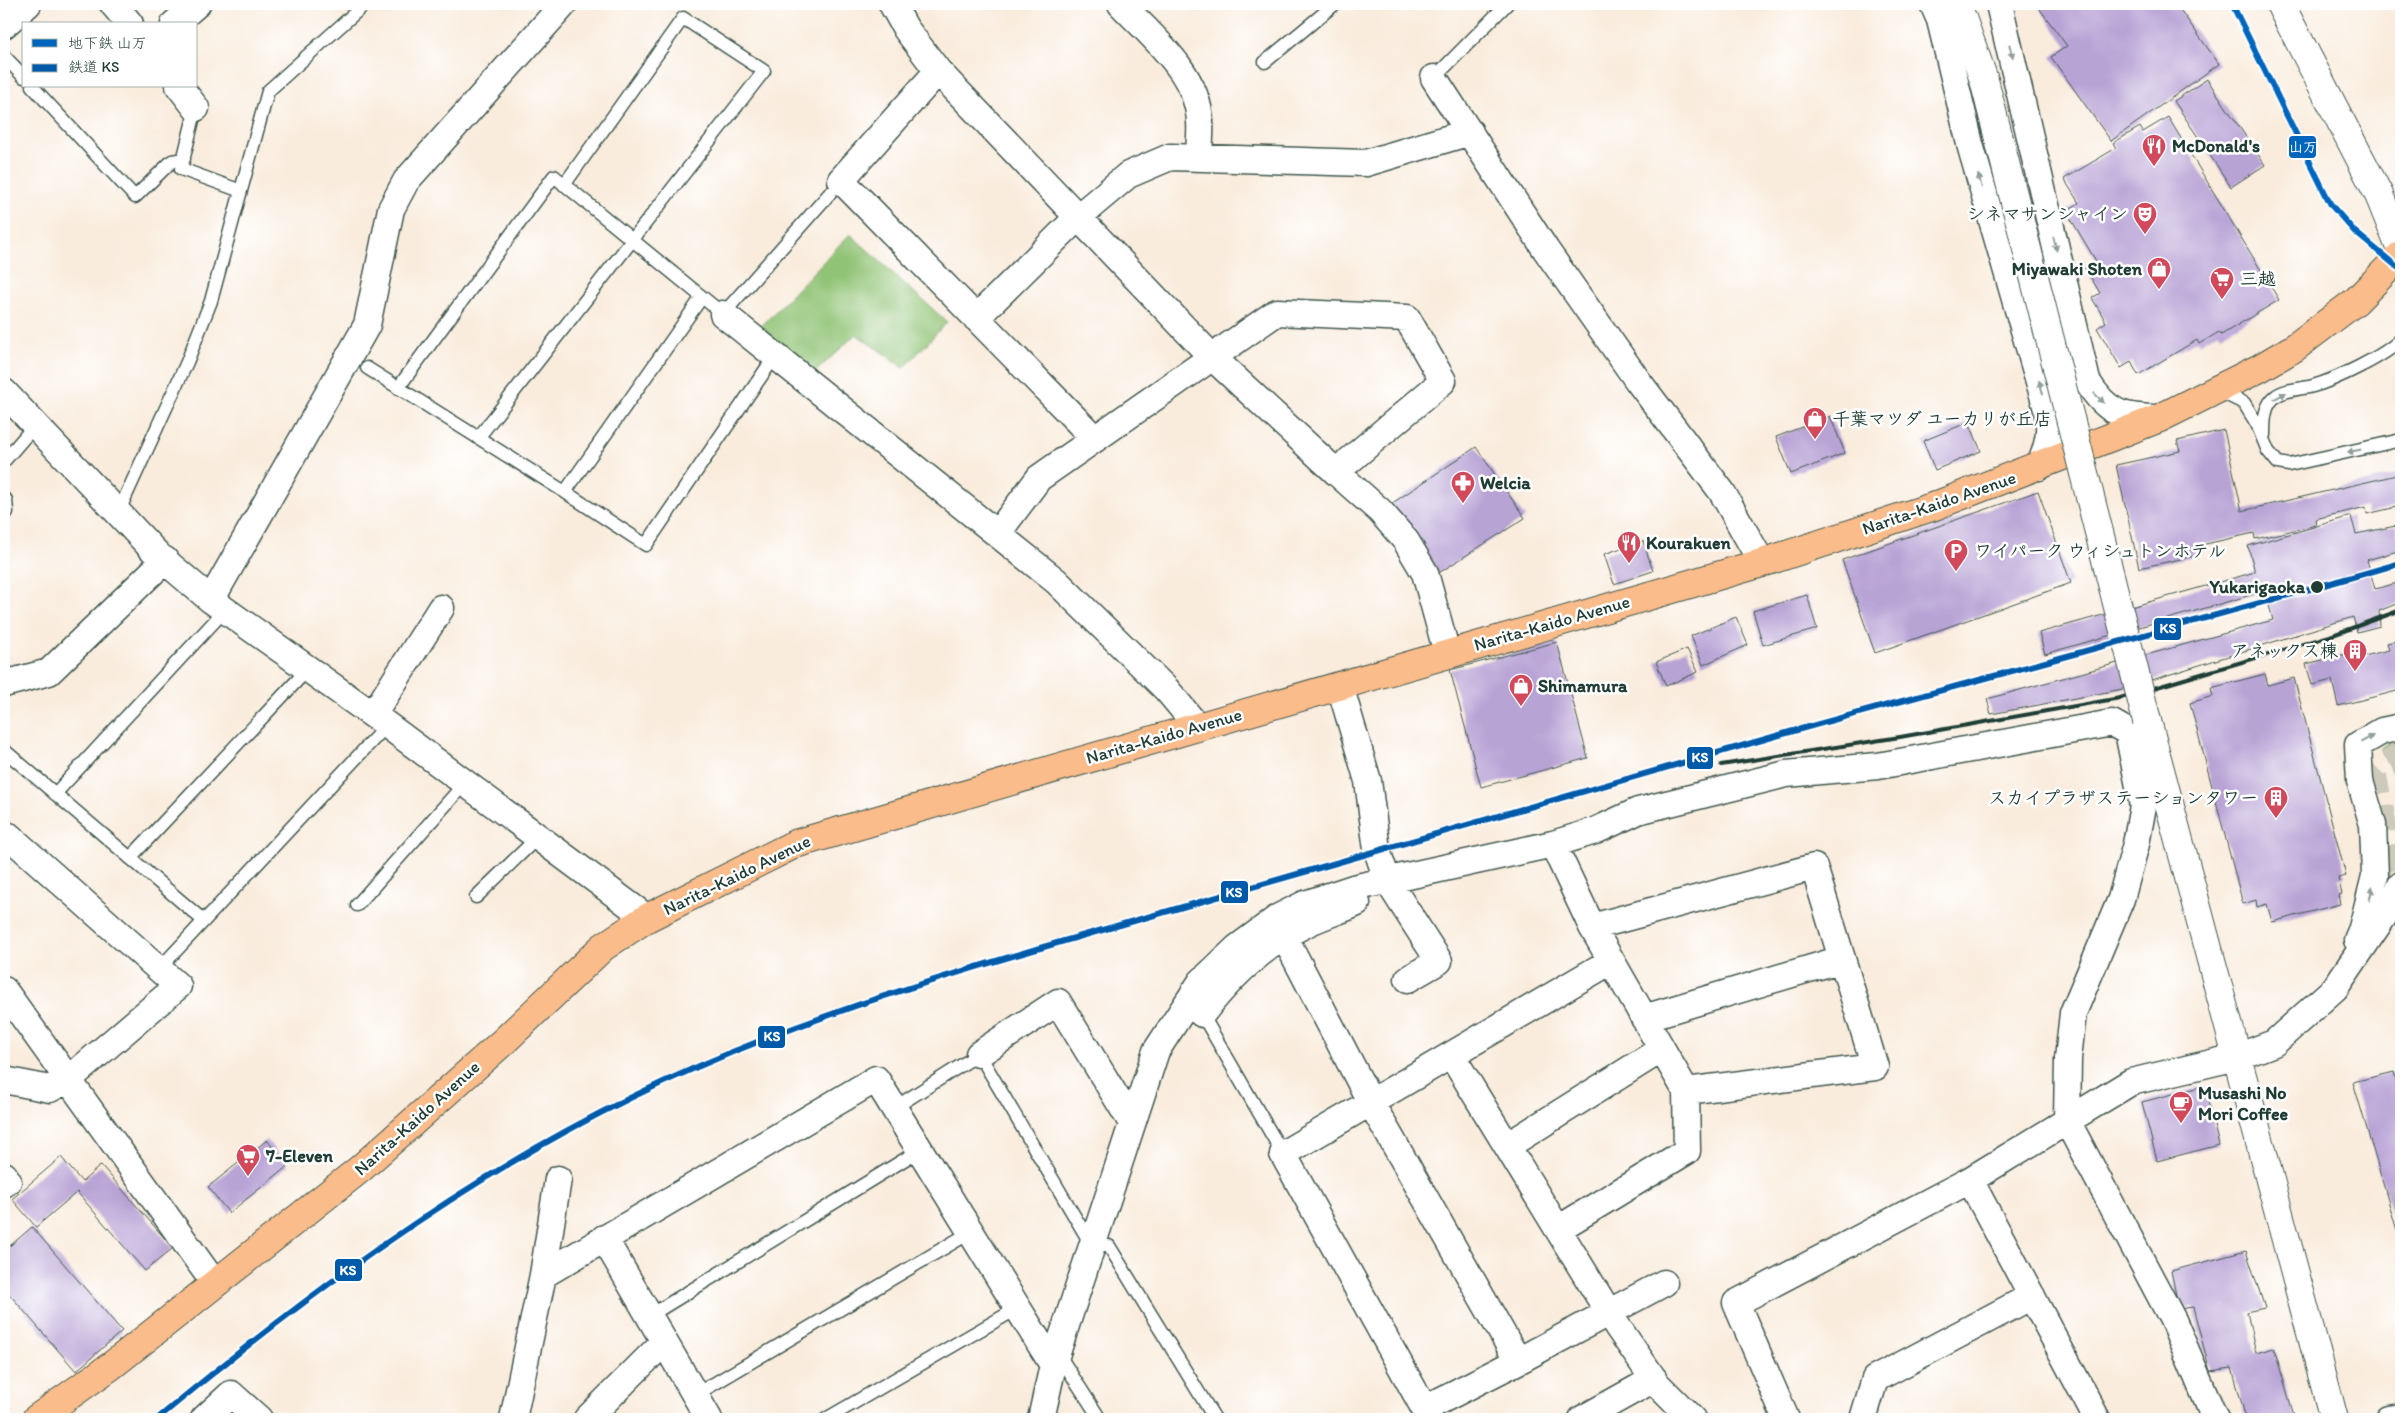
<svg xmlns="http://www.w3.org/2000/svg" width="2405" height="1423" viewBox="0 0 2405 1423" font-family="Itim,'Klee One',sans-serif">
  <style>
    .green { fill: #90c374; stroke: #588054 }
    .building { fill: #b8a3d5 }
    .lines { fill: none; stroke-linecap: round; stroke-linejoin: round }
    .minor-tunnel { stroke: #cdc9bb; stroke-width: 26; stroke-dasharray: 26 13; stroke-linecap: butt }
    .service-casing { stroke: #40574d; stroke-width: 15 }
    .minor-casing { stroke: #40574d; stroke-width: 29 }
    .tertiary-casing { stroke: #40574d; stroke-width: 30 }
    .trunk-casing { stroke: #40574d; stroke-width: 30 }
    .service { stroke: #fff; stroke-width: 12 }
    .minor { stroke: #fff; stroke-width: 26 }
    .tertiary { stroke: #fff; stroke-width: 28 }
    .trunk { stroke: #f9bc8a; stroke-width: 28 }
    .rail { stroke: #1f3d34; stroke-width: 4 }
    .tertiary-bridge-casing { stroke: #40574d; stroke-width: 30; stroke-linecap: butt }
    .tertiary-bridge { stroke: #fff; stroke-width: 28 }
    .rail-1-casing { stroke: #fff; stroke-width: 10 }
    .rail-1 { stroke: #005aaa; stroke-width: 6 }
    .metro-1-casing { stroke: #fff; stroke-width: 10 }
    .metro-1 { stroke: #0065bd; stroke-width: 6 }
    .oneway { fill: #8f9e9a }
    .stop-dot { fill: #1f3d34; stroke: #fff; stroke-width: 2 }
    .labels { text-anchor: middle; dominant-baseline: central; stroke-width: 5; stroke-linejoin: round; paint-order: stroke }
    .poi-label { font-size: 18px; font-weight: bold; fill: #1f3d34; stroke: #fff; text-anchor: start }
    .street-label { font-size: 18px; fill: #1f3d34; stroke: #fff }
    .stop-label { font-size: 18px; font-weight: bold; fill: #1f3d34; stroke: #fff; text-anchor: end }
    .line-badge { stroke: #fff; stroke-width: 2 }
    .badge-label { font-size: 14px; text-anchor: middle; font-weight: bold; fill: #fff }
  </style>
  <rect width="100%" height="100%" fill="#fff"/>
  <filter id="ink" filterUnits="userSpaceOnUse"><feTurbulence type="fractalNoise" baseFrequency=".02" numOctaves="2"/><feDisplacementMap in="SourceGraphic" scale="10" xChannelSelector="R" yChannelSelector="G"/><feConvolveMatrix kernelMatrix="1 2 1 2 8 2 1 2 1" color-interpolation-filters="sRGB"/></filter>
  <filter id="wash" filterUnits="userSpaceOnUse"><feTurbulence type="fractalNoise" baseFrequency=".0096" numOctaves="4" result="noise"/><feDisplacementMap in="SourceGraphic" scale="20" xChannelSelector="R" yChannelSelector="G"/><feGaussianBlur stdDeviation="1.12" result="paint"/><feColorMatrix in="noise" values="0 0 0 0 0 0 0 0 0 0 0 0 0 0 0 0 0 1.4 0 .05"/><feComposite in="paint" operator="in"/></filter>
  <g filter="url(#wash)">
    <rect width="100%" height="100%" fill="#f9ecdd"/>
    <path class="green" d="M850 234 947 322 904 368 856 334 806 381 751 337Z
      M2401 741V793L2381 748 2389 743Z
      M2382 844 2389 848 2401 849 2382 890Z"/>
    <g id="blocks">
      <path class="building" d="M2036 4H2176L2219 64 2111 141 2051 57 2067 46Z
        M2207 79 2265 165 2231 187 2174 101Z
        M2168 117 2279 300 2221 335 2219 332 2199 344 2197 340 2138 375 2131 362 2121 368 2097 328 2106 322 2092 298 2100 293 2085 268 2096 261 2066 211 2079 203 2064 179 2116 148 2113 143 2140 127 2143 132Z
        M1830 416 1845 453 1791 474 1776 437Z
        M1969 422 1981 451 1935 470 1923 441Z
        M2224 430 2242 511 2401 474V506L2367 514 2366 507 2315 519 2316 525 2255 539 2254 533 2197 546 2199 555 2139 568 2116 465 2180 451 2177 441Z
        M1476 447 1525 518 1437 574 1391 504Z
        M2038 491 2071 583 1875 653 1842 560Z
        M2351 516 2356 534 2396 526 2401 545V550L2367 560 2375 589 2401 582V602L2379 611 2380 626 2357 632 2353 617 2123 689 1991 714 1987 699 2273 620 2265 591 2045 654 2039 633 2255 572 2248 546Z
        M1643 541 1653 571 1614 584 1604 554Z
        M1807 595 1817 629 1763 645 1753 611Z
        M1736 617 1748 645 1703 665 1691 636Z
        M2401 640V690L2338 706 2332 680 2312 685 2306 664 2351 653 2352 659 2389 650 2387 643Z
        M1557 642 1588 758 1481 787 1450 670Z
        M1687 649 1698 672 1666 686 1656 662Z
        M2265 674 2268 685 2294 678 2346 876 2338 878 2342 894 2338 895 2340 904 2272 922 2267 904 2257 907 2256 900 2243 904 2190 703 2213 696 2211 688Z
        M2394 1072 2401 1100V1244L2353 1082Z
        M2204 1086 2219 1145 2157 1161 2142 1102Z
        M267 1140 288 1166 229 1213 208 1187Z
        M61 1157 82 1182 101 1165 173 1248 145 1271 77 1192 36 1227 12 1199Z
        M32 1227 122 1331 76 1371 4 1288V1251Z
        M2246 1251 2265 1308 2247 1312 2256 1353 2274 1348 2295 1419H2246L2232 1368 2210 1371 2193 1307 2179 1309 2171 1271Z"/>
    </g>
  </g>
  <g filter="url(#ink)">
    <use href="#blocks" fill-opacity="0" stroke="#40574d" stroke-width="1"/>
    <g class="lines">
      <path class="minor-tunnel" d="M2401 909 2374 777 2401 753"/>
      <defs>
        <path id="service" d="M4 56 24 77
          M1265 62 1335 4
          M1434 78 1507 4
          M32 86 135 197 172 161 184 159
          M196 108 181 169 241 191
          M367 368 565 492 702 297
          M398 388 554 176 723 314 830 193
          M2217 390 2244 403 2257 424 2268 451 2278 463 2289 465 2401 440
          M2264 435C2264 421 2264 405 2276 396 2285 389 2302 389 2313 386 2335 380 2387 355 2401 339
          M478 438 764 71 683 18 564 185
          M4 461 35 425
          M565 492 646 545 775 356
          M4 499 6 500 7 512 4 516
          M118 513 187 362 211 301 268 91 365 4
          M4 750 204 921
          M55 794 225 610
          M130 858 308 669
          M476 897 538 837
          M357 905 465 783
          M159 969 387 725
          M1200 1011 1283 1154
          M894 1108 979 1054 1092 1246H1109L1215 1419
          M649 1316 920 1150
          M1057 1352 1100 1419
          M695 1395 971 1232
          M826 1419 1018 1308"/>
        <path id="minor" d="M113 4 130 24
          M892 4 906 29 938 71 1211 356 1336 472 1380 511 1406 541 1425 573 1447 653
          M1121 4C1152 37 1198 73 1200 122 1201 134 1199 146 1199 157
          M1933 4 1940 20 1971 148 2047 409C2052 430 2048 447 2039 467
          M1999 4 2087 381C2107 414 2123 418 2160 418
          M174 24 197 4
          M4 25 28 4
          M938 71 841 180 1095 439
          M1434 78 1546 250 1638 381 1722 492 1762 563
          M179 86 196 108
          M723 314 1056 581 1167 690 1197 726
          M976 318 1078 217 1128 175 1170 157 1366 163 1470 132
          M4 392 158 555 211 600 387 725 647 918
          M997 534 1039 478 1277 312 1407 318 1443 381 1336 472
          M211 600 367 325 391 209 406 181 564 4
          M4 684 49 672 165 560
          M1340 686 1368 781 1377 850 1387 880 1439 961 1408 979
          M373 715 441 608
          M4 841 9 836 178 986 69 1079 50 1089 4 1080
          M1553 844 1592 927 1686 1091 1687 1151 1558 1229
          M1592 927 1814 867 1875 1067 1686 1091
          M1284 936 1371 1103 1518 1361
          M2357 940 2362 928 2375 876 2373 825 2360 781 2358 745 2382 731 2401 727
          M4 990 215 1284
          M1202 1014C1231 976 1266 943 1310 922 1325 915 1342 910 1357 903
          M1644 1018 1842 959
          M979 1054 1058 1002 1132 1123
          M1452 1056 1617 1326 1657 1384 1692 1419
          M1507 1146 1662 1049
          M4 1175 8 1181 4 1184
          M1970 1180 2097 1419
          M604 1238 709 1419
          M543 1275 876 1079 1053 1365
          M1426 1408 1518 1361 1664 1283
          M204 1419 231 1394 259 1419
          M513 1419 543 1275 558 1179
          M587 1419 664 1342
          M1041 1419 1053 1365 1156 1051 1201 982 1237 948 1279 917 1305 904 1353 888 1553 844 1595 831 1638 811 1786 774 1878 766 2112 723 2128 732 2143 806 2136 844 2121 899 2073 1013 2068 1059 2067 1121 2173 1320 2215 1419
          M1430 1419 1283 1154 1611 961
          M1582 1419 1654 1379
          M1786 1419 1736 1303 1970 1180 2131 1082 2237 1057 2274 1043 2335 988 2388 910 2401 885
          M1863 1419 1875 1379 2032 1296
          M2389 1419 2401 1417"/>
        <path id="tertiary" d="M1957 4 1984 80
          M2280 4 2379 195 2401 250
          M2147 721 2334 1419"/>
        <path id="trunk" d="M36 1419 111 1366 360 1169 504 1041 603 947 647 918 795 844 1762 563 1932 507 2160 418 2260 368 2294 348 2356 301 2401 255"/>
      </defs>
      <use href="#service" class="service-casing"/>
      <use href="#minor" class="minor-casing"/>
      <use href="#tertiary" class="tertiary-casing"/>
      <use href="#trunk" class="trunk-casing"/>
      <use href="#service" class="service"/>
      <use href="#minor" class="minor"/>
      <use href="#tertiary" class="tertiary"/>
      <use href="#trunk" class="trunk"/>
      <path class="rail" d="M1721 765 1900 737 2120 698 2330 636 2401 610"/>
      <defs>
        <path id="tertiary-bridge" d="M1984 80 2147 721"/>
      </defs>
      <use href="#tertiary-bridge" class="tertiary-bridge-casing"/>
      <use href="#tertiary-bridge" class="tertiary-bridge"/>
      <defs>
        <path id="rail-1" d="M157 1419C304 1297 457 1183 630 1098 768 1030 916 984 1064 941 1150 916 1236 891 1322 867 1478 822 1634 776 1790 732 1994 675 2198 622 2401 563"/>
      </defs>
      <use href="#rail-1" class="rail-1-casing"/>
      <use href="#rail-1" class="rail-1"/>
      <defs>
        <path id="metro-1" d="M2232 4 2331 205 2355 232 2401 270"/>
      </defs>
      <use href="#metro-1" class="metro-1-casing"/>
      <use href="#metro-1" class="metro-1"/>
    </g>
    <defs><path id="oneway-solid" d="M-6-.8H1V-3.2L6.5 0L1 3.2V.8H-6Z" transform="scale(1.25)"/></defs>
    <g class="oneway">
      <use href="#oneway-solid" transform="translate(2011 51) rotate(76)"/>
      <use href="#oneway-solid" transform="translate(1980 181) rotate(-106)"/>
      <use href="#oneway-solid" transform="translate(2055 244) rotate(77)"/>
      <use href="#oneway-solid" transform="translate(2041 387) rotate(-106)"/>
      <use href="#oneway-solid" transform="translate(2280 396) rotate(-29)"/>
      <use href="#oneway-solid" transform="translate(2099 398) rotate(45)"/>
      <use href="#oneway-solid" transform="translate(2354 451) rotate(168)"/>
      <use href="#oneway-solid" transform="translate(2367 739) rotate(-29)"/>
      <use href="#oneway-solid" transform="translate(2371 894) rotate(-76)"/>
    </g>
  </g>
  <defs>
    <symbol id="restaurant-pin" viewBox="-11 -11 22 30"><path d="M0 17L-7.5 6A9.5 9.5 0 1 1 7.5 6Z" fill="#d1495b" stroke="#fff"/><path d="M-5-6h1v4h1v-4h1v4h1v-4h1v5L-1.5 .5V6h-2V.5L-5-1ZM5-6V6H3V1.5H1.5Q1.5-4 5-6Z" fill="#fff"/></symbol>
    <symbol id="theatre-pin" viewBox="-11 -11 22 30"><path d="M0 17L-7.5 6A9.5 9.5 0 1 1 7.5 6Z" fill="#d1495b" stroke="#fff"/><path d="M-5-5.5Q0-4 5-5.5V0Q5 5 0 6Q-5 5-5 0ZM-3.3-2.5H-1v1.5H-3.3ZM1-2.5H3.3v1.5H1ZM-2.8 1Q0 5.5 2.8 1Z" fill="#fff"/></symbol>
    <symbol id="shop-pin" viewBox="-11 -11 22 30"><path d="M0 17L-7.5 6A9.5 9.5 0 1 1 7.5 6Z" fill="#d1495b" stroke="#fff"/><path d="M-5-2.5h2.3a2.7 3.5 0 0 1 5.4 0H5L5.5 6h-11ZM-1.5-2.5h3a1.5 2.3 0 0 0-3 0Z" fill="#fff"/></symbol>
    <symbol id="supermarket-pin" viewBox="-11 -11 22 30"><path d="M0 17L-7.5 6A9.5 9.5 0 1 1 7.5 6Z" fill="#d1495b" stroke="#fff"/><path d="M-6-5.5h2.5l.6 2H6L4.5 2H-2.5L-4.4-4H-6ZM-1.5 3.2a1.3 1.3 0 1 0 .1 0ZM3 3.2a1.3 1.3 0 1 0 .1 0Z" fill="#fff"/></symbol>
    <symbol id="pharmacy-pin" viewBox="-11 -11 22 30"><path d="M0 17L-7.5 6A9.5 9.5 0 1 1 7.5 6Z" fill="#d1495b" stroke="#fff"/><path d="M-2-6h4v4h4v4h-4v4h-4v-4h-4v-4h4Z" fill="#fff"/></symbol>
    <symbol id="parking-pin" viewBox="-11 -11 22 30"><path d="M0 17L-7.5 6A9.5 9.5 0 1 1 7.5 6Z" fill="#d1495b" stroke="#fff"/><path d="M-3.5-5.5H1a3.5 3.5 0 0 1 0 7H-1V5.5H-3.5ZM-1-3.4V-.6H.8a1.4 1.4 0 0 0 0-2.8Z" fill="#fff"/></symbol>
    <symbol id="building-pin" viewBox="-11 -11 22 30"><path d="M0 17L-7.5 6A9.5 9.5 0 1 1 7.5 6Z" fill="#d1495b" stroke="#fff"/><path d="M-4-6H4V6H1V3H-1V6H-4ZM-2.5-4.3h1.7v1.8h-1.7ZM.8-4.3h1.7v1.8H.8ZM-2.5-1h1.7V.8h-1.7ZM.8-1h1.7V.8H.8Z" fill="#fff"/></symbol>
    <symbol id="cafe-pin" viewBox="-11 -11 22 30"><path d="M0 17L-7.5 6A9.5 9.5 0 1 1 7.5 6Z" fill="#d1495b" stroke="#fff"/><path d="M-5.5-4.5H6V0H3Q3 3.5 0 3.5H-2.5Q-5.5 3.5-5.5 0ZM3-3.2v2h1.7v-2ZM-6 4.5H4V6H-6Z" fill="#fff"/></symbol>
  </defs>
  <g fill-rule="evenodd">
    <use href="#restaurant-pin" x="2140" y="132" width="28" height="38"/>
    <use href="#theatre-pin" x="2131" y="200" width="28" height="38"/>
    <use href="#shop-pin" x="2145" y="255" width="28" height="38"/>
    <use href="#supermarket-pin" x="2208" y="265" width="28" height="38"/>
    <use href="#shop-pin" x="1801" y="405" width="28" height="38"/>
    <use href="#pharmacy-pin" x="1449" y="469" width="28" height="38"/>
    <use href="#restaurant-pin" x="1615" y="529" width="28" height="38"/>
    <use href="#parking-pin" x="1942" y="537" width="28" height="38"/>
    <use href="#building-pin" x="2341" y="637" width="28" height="38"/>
    <use href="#shop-pin" x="1507" y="672" width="28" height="38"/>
    <use href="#building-pin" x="2262" y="784" width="28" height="38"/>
    <use href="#cafe-pin" x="2167" y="1089" width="28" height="38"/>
    <use href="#supermarket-pin" x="234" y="1142" width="28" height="38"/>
  </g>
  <circle class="stop-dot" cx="2317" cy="587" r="7"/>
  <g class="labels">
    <g class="poi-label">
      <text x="2172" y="146">McDonald's</text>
      <text x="2128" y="214" text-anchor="end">シネマサンシャイン</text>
      <text x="2142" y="269" text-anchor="end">Miyawaki Shoten</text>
      <text x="2240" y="279">三越</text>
      <text x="1832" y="419">千葉マツダ ユーカリが丘店</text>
      <text x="1480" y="483">Welcia</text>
      <text x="1646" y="543">Kourakuen</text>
      <text x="1974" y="551">ワイパーク ウィシュトンホテル</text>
      <text x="2338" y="651" text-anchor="end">アネックス棟</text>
      <text x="1538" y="686">Shimamura</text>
      <text x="2258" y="798" text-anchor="end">スカイプラザステーションタワー</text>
      <text x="2198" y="1093">Musashi No<tspan x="2198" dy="21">Mori Coffee</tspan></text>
      <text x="266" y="1156">7-Eleven</text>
    </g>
    <g class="street-label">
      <text transform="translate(1939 503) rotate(-19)">Narita-Kaido Avenue</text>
      <text transform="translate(1552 623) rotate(-16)">Narita-Kaido Avenue</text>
      <text transform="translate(1164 736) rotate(-16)">Narita-Kaido Avenue</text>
      <text transform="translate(737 875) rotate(-26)">Narita-Kaido Avenue</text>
      <text transform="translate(417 1118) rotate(-42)">Narita-Kaido Avenue</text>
    </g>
    <g class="stop-label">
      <text x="2305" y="587">Yukarigaoka</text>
    </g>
  </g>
  <g class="line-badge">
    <rect x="2288" y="135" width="29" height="24" rx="5" fill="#0065bd"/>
    <rect x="2153" y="617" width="29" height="24" rx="5" fill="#005aaa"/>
    <rect x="1686" y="746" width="28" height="24" rx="5" fill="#005aaa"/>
    <rect x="1220" y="880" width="29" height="24" rx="5" fill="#005aaa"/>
    <rect x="757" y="1025" width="29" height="24" rx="5" fill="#005aaa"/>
    <rect x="334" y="1258" width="29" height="24" rx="5" fill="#005aaa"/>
  </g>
  <g class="badge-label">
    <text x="2303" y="152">山万</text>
    <text x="2168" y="633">KS</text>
    <text x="1700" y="762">KS</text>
    <text x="1234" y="897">KS</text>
    <text x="772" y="1041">KS</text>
    <text x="348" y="1275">KS</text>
  </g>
  <rect width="2405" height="1423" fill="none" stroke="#fff" stroke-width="20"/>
  <rect x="22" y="22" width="175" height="65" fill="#ffffff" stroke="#a5b1ae"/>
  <rect x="32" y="39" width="25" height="8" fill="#0065bd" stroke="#a5b1ae"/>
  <text x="68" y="48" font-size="15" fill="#1f3d34">地下鉄 山万</text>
  <rect x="32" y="64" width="25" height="8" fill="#005aaa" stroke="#a5b1ae"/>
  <text x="68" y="72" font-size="15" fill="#1f3d34">鉄道 KS</text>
</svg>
